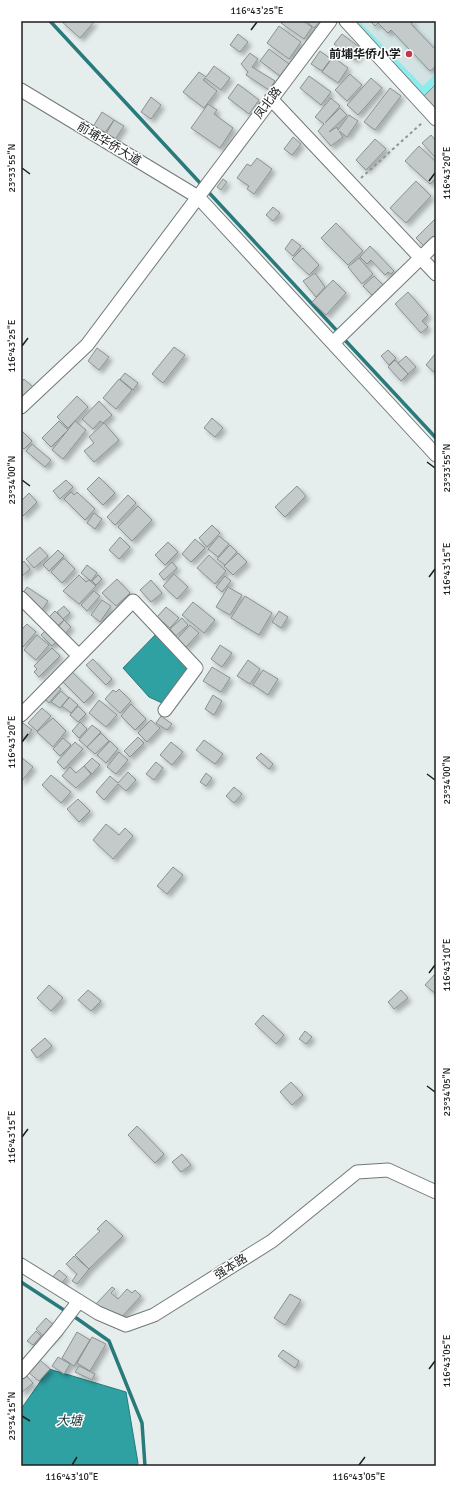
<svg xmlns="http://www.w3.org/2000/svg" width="457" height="1487" viewBox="0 0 457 1487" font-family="Signika,'Noto Sans SC',sans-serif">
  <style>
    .built { fill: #d3e3e3 }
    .green { fill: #8debec }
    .water { fill: #2fa1a3; stroke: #297a7b }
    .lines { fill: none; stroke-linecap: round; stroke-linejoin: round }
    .stream { stroke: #297a7b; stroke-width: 3.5 }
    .building { fill: #c4caca; stroke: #8a9191; filter: url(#shadow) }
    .minor-casing { stroke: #727878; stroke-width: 15 }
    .path { stroke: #909696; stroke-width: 2; stroke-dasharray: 3 3; stroke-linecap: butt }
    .minor { stroke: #fff; stroke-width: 13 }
    .ticks { fill: none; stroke: #1c1f1f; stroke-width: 1.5 }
    .poi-dot { fill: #c6354d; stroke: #fff; stroke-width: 1.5 }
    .labels { text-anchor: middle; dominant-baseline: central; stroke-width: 3; stroke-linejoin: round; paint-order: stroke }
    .poi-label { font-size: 12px; font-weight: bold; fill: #1c1f1f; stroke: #fff; text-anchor: end }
    .street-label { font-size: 12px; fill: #1c1f1f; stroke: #fff }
    .water-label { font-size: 13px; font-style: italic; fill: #253e3e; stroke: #fff }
    .neatline { fill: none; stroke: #1c1f1f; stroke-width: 1.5 }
    .ticks-label { font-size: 10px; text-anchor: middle; fill: #1c1f1f }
  </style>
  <defs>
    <filter id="shadow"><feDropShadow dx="3.5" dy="3.5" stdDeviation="2" flood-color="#0004"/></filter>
  </defs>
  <rect width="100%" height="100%" fill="#e6eded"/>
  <path class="built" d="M351 21H436V84L423 97Z"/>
  <path class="green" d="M351 21H359L423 86 436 73V84L423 97Z"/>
  <path class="water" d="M159 631 190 669 162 703 149 697 123 668Z
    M49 1369 126 1392 138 1463 137 1466H21V1409Z"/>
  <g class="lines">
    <path class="stream" d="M50 21 339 333
      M343 338 436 438
      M21 1282 67 1312
      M72 1315 109 1341 142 1423 145 1466"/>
  </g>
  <path class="building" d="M61 21H92L94 22 80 38Z
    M283 21H303L312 27 304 39 281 23Z
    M306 21H320L314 28Z
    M370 21H414L411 24 435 49 436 47V66L430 71 391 30 388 33 378 23 375 26Z
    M279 26 301 42 289 59 267 43Z
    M238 34 248 42 240 52 230 45Z
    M342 34 363 50 355 60 334 44Z
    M269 49 289 64 280 76 260 61Z
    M320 51 331 59 322 71 311 64Z
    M250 53 258 59 252 67 275 81 269 90 246 75 248 72 241 64Z
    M333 57 348 68 338 83 322 72Z
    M214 66 230 78 221 90 205 78 203 80 217 91 204 108 183 92 199 72 206 77Z
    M350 74 362 85 347 101 335 90Z
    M309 76 331 92 321 105 300 88Z
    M371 78 382 88 358 115 347 105Z
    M238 84 259 100 249 114 228 98Z
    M436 84V111L423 97Z
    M390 88 401 96 375 130 364 122Z
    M151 97 161 105 151 119 141 112Z
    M331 98 340 106 325 123 340 108 347 115 329 132 337 127 338 130 349 115 358 121 347 137 339 131 343 137 331 146 318 131 324 124 315 117Z
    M208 104 217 110 214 114 233 128 220 148 191 128Z
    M102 112 114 120 102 137 91 130Z
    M114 120 124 126 112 144 103 139Z
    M431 135 436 141V158L422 143Z
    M293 137 301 144 292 155 284 149Z
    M375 139 386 149 366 170 356 160Z
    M419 146 436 162V178L430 184 405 161Z
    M257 158 272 169 254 194 247 189 249 186 237 178 247 164 251 166Z
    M223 179 227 182 221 190 217 187Z
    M416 181 431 196 406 223 390 208Z
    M273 207 280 213 273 221 266 215Z
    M436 218V242L428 250 416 238Z
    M336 223 363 251 348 265 321 238Z
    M292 239 301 246 293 256 285 249Z
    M370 246 394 271 391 274 388 272 385 275 371 260 367 264 360 257Z
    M303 248 319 265 309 275 292 259Z
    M359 258 373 274 362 284 348 267Z
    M315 273 325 287 316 297 303 281Z
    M374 276 387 289 376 299 363 286Z
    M333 280 346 293 326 315 312 302Z
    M408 292 428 315 422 321 428 327 421 333 395 304Z
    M174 347 185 355 163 383 152 374Z
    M97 348 109 357 99 370 88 361Z
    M388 350 396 358 389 365 381 356Z
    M435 354H436L435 373 426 365Z
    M406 356 416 367 408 374 398 363Z
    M395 360 408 374 401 381 388 367Z
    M125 373 138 383 133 390 120 379Z
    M24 379 33 387 21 399V382Z
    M119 379 132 390 116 409 103 398Z
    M77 396 88 407 68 428 57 417Z
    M99 401 112 415 103 423 100 421 93 429 82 419Z
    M212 418 223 428 215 437 204 428Z
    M59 421 68 430 51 447 42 438Z
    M75 421 86 430 63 459 52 450Z
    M104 423 119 440 94 462 84 451 94 443 89 437Z
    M21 430 32 441 24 449 21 446Z
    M32 444 51 460 45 467 26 451Z
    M99 477 115 493 103 505 87 489Z
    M66 480 73 487 60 499 53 491Z
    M297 486 306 496 285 517 275 507Z
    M71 492 74 495 77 492 95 509 85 520 64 499Z
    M29 493 37 502 23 516 21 514V501Z
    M128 495 136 503 115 525 107 517Z
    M138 506 152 520 132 541 118 527Z
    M94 513 102 519 95 529 87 523Z
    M212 525 220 533 207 547 199 538Z
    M219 536 229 544 218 557 208 549Z
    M120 537 130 547 119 559 109 550Z
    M195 539 205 548 191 562 182 554Z
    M168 542 178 552 165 565 155 555Z
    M230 545 237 552 225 565 217 559Z
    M40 547 48 556 34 568 26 559Z
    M58 550 64 556 49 571 43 565Z
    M238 553 247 562 233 575 224 566Z
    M209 555 226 571 215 584 197 568Z
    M64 558 75 569 62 583 51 572Z
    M24 561 30 569 21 577V564Z
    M172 562 177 568 164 580 159 574Z
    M87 565 97 573 91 581 81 573Z
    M174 574 188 587 177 599 163 586Z
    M79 575 86 582 89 580 96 586 79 604 63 591Z
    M98 575 102 579 96 585 92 581Z
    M225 576 231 581 222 592 216 587Z
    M117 579 130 593 116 606 102 593Z
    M151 580 162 593 151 602 140 590Z
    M27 587 48 601 42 610 21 596Z
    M228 587 242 595 230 615 216 607Z
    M94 591 100 596 87 611 81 605Z
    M245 596 272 613 259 635 231 618Z
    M102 600 111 606 100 622 91 615Z
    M193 602 215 620 204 633 182 615Z
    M64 606 70 613 63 619 57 612Z
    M166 607 179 618 170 628 157 617Z
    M55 611 64 620 55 628 47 619Z
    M279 611 288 617 281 628 272 622Z
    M182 618 188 625 176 636 170 629Z
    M64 620 71 627 62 637 55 631Z
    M27 624 36 632 23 647 21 645V630Z
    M190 625 199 633 186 647 177 639Z
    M48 628 59 639 52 646 41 635Z
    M37 635 49 645 36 660 24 650Z
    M220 645 232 653 222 667 211 659Z
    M52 648 60 656 39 677 34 672 37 669 34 666Z
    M93 659 112 679 106 685 86 665Z
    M248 660 260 669 250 684 237 676Z
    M212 667 230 678 221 692 203 681Z
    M69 669 94 693 84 703 59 678Z
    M263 670 278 679 268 695 253 685Z
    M54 683 61 689 49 703 42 697Z
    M119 689 131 701 120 713 105 699 113 690 116 692Z
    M61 691 69 698 60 708 51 702Z
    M213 695 222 701 214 715 205 709Z
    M69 697 78 705 71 713 62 706Z
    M99 700 117 715 106 727 89 713Z
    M131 704 146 719 135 730 121 716Z
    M78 706 86 714 78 722 70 715Z
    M42 708 51 716 37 731 28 723Z
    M161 716 172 724 167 730 156 723Z
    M53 718 66 731 53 747 37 732Z
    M151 720 160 728 147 742 138 733Z
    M80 722 87 729 79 738 72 731Z
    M23 723 32 730 25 739 21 736V725Z
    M92 725 101 732 87 747 79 740Z
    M101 733 109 741 95 754 87 747Z
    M138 737 144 743 130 757 124 751Z
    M63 738 71 745 60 756 53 749Z
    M204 740 223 754 215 764 196 750Z
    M110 741 118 749 106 763 97 755Z
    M75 742 83 749 64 769 57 762Z
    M171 742 183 752 172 765 160 755Z
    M119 752 128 760 116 774 107 767Z
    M261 753 273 764 269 769 256 758Z
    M21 757 33 767 21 782Z
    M92 758 100 765 92 774 84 766Z
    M156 762 163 768 154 780 146 774Z
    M84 766 91 774 76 788 62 776 70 767 76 773Z
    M128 772 136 780 126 791 118 784 104 800 96 792 110 776 118 783Z
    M206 773 212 778 206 786 200 782Z
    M51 775 71 792 61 803 42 785Z
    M234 787 242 794 234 803 226 796Z
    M78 799 90 811 79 822 67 809Z
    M106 824 119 835 125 828 133 836 113 859 93 840Z
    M173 867 183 875 167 894 157 886Z
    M434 975 436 978V994L425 985Z
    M49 985 63 998 51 1011 37 998Z
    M88 990 101 1001 91 1011 78 1000Z
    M401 990 408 998 394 1009 388 1002Z
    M263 1015 284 1035 276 1044 255 1024Z
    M305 1031 312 1037 306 1044 299 1039Z
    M45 1038 52 1046 37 1058 31 1050Z
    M291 1082 303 1095 292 1105 280 1092Z
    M137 1126 164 1154 155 1163 128 1135Z
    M182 1154 191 1165 181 1172 172 1162Z
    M106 1220 123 1236 89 1269 75 1255 100 1231 97 1229Z
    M74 1256 89 1269 77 1284 72 1281 77 1274 66 1264Z
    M59 1270 67 1277 56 1289 49 1281Z
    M112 1287 115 1289 111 1293 118 1299 127 1289 132 1293 135 1290 141 1296 116 1323 96 1304Z
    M290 1294 301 1300 285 1325 274 1318Z
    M46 1318 59 1330 49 1341 36 1329Z
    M36 1331 41 1336 33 1345 27 1341Z
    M77 1332 90 1340 74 1366 62 1358Z
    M92 1337 106 1344 90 1371 77 1363Z
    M283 1350 299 1361 295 1368 278 1356Z
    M58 1357 70 1364 64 1374 52 1366Z
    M40 1360 50 1369 39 1381 29 1373Z
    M79 1366 95 1374 92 1380 75 1372Z
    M26 1375 33 1383 21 1393V1379Z"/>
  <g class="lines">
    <defs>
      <path id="minor" d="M346 21 436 119
        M21 90 198 197 436 455
        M271 99 436 274
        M333 343 436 243
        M21 407 87 345 330 21
        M21 598 79 656
        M21 715 133 601 196 668 165 710
        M21 1265 98 1313 126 1325 154 1315 272 1241 357 1172 388 1170 436 1192
        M21 1372 57 1330 79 1301"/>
    </defs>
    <use href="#minor" class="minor-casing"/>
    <path class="path" d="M361 178 423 122"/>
    <use href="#minor" class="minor"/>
  </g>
  <path class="ticks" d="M251 30 257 22M22 168 30 174M429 181 435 173M22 346 28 338M427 462 435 468M22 480 30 486M429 577 435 569M22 742 28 734M427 774 435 780M429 973 435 965M427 1086 435 1092M22 1137 28 1129M429 1369 435 1361M22 1416 30 1421M72 1465 77 1457M359 1465 365 1457"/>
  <circle class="poi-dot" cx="409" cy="54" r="4"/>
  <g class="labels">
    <g class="poi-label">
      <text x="401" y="54">前埔华侨小学</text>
    </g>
    <g class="street-label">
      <text transform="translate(268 103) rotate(-53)">凤北路</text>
      <text transform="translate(109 144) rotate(31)">前埔华侨大道</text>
      <text transform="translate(231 1267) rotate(-32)">强本路</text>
    </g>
    <g class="water-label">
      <text x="69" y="1421">大塘</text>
    </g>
  </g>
  <rect width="457" height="1487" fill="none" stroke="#ffffff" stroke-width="44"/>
  <rect x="22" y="22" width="413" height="1443" class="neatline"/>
  <g class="ticks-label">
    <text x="257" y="14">116°43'25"E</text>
    <text transform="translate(11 168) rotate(-90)" y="4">23°33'55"N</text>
    <text transform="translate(446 173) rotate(-90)" y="4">116°43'20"E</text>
    <text transform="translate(11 346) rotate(-90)" y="4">116°43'25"E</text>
    <text transform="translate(446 468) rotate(-90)" y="4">23°33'55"N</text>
    <text transform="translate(11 480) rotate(-90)" y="4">23°34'00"N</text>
    <text transform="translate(446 569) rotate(-90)" y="4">116°43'15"E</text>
    <text transform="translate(11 742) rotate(-90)" y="4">116°43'20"E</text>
    <text transform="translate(446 780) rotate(-90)" y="4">23°34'00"N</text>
    <text transform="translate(446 965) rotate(-90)" y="4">116°43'10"E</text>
    <text transform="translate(446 1092) rotate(-90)" y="4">23°34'05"N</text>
    <text transform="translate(11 1137) rotate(-90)" y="4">116°43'15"E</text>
    <text transform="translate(446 1361) rotate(-90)" y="4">116°43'05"E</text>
    <text transform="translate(11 1416) rotate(-90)" y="4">23°34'15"N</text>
    <text x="72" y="1480">116°43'10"E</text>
    <text x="359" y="1480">116°43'05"E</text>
  </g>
</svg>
